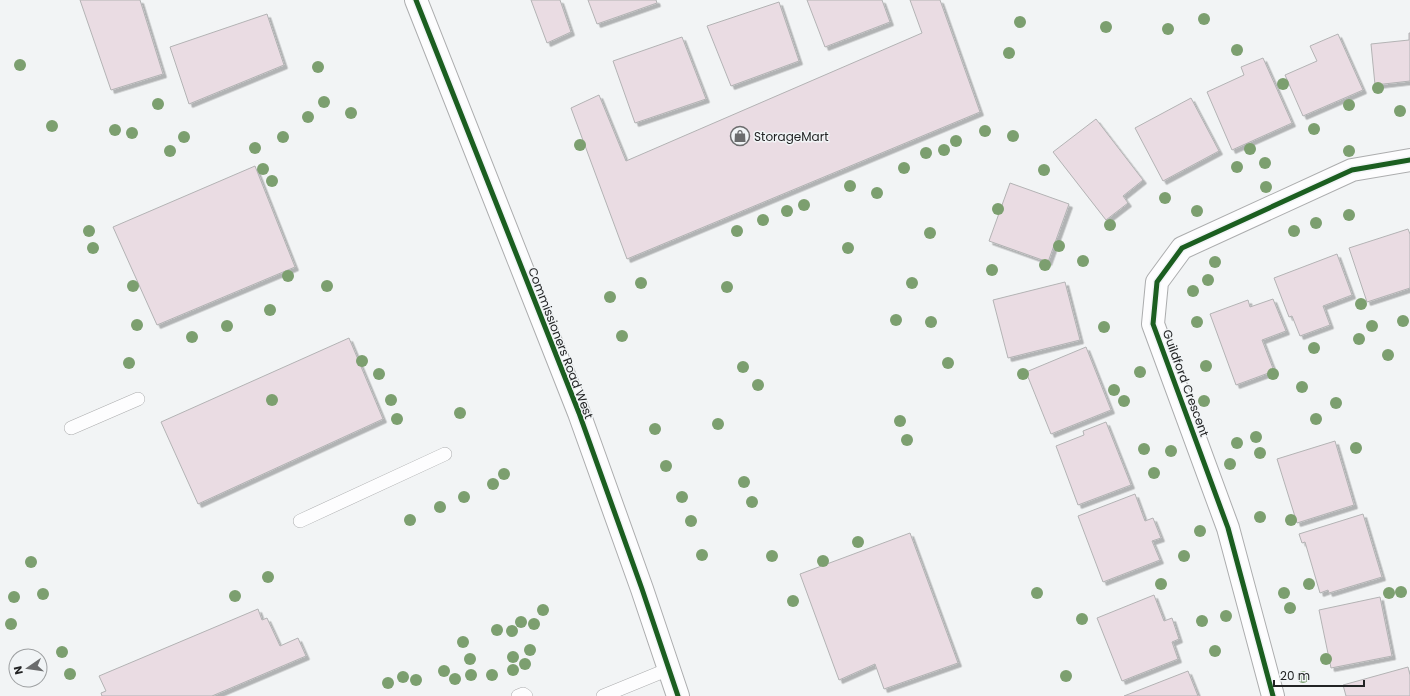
<svg xmlns="http://www.w3.org/2000/svg" width="1410" height="696" viewBox="0 0 1410 696" font-family="Poppins,sans-serif">
  <style>
    .building { fill: #eadce3; stroke: #b3b3b4; filter: url(#shadow) }
    .lines { fill: none; stroke-linecap: round; stroke-linejoin: round }
    .service-casing { stroke: #acadae; stroke-width: 14 }
    .minor-casing { stroke: #acadae; stroke-width: 24 }
    .secondary-casing { stroke: #acadae; stroke-width: 24 }
    .service { stroke: #fdfdfe; stroke-width: 13 }
    .minor { stroke: #fdfdfe; stroke-width: 22 }
    .secondary { stroke: #fdfdfe; stroke-width: 22 }
    .cycleway-casing { stroke: #f1f4f6; stroke-width: 8 }
    .cycleway { stroke: #1b5e20; stroke-width: 5 }
    .tree { fill: #7c9f6f }
    .labels { text-anchor: middle; dominant-baseline: central; stroke-width: 3; stroke-linejoin: round; paint-order: stroke }
    .poi-label { font-size: 12px; fill: #222324; stroke: #f1f4f6; text-anchor: start }
    .street-label { font-size: 12px; fill: #222324; stroke: #f1f4f6 }
  </style>
  <defs>
    <filter id="shadow"><feDropShadow dx="3.5" dy="3.5" stdDeviation="0" flood-color="#0004"/></filter>
  </defs>
  <rect width="100%" height="100%" fill="#f2f4f5"/>
  <path class="building" d="M80 0H140L163 74 111 90Z
    M531 0H560L571 32 547 43Z
    M588 0H656L657 3 597 24Z
    M807 0H882L890 22 825 47Z
    M910 0H940L980 112 627 259 571 108 599 95 626 161 922 33Z
    M779 2 799 61 731 86 707 26Z
    M267 14 284 65 189 104 170 47Z
    M1409 33H1410V81L1375 85 1371 44 1409 40Z
    M1338 34 1363 90 1303 116 1285 75 1317 61 1310 46Z
    M682 37 706 99 635 123 613 61Z
    M1263 58 1292 123 1232 150 1207 92 1244 75 1241 67Z
    M1191 98 1219 151 1163 181 1135 128Z
    M1096 119 1143 180 1123 196 1128 203 1106 220 1053 152Z
    M255 166 295 267 157 325 113 227Z
    M1010 183 1069 204 1048 262 989 241Z
    M1408 229 1410 234V288L1367 302 1349 248Z
    M1337 254 1352 295 1323 306 1330 325 1300 336 1292 316 1289 317 1274 278Z
    M1065 282 1080 340 1008 358 993 300Z
    M1273 299 1286 331 1262 340 1274 371 1236 385 1210 314 1248 300 1250 307Z
    M349 338 383 419 198 504 161 422Z
    M1086 347 1111 410 1051 434 1026 372Z
    M1106 422 1131 485 1078 505 1056 446 1084 435 1083 431Z
    M1335 441 1354 505 1297 523 1277 459Z
    M1135 494 1145 521 1153 518 1161 538 1152 541 1160 560 1103 582 1078 516Z
    M1363 514 1382 577 1329 593 1328 590 1320 593 1305 542 1302 543 1299 534Z
    M910 533 958 663 884 689 875 664 839 680 800 574Z
    M1154 595 1164 621 1172 618 1179 639 1172 642 1178 659 1122 681 1097 618Z
    M1380 597 1392 656 1331 668 1319 610Z
    M258 609 262 620 267 618 280 646 298 638 306 656 212 696H102L101 693 106 691 99 676Z
    M1408 667 1410 675V696H1346L1343 685Z
    M1188 671 1198 696H1124Z"/>
  <g class="lines">
    <defs>
      <path id="service" d="M71 428 138 399
        M300 521 445 454
        M518 696 523 694 526 696
        M603 696 669 669"/>
      <path id="minor" d="M1273 696 1228 528 1153 324 1157 282 1182 248 1352 170 1410 160"/>
      <path id="secondary" d="M416 0 579 413 642 589 678 696"/>
    </defs>
    <use href="#service" class="service-casing"/>
    <use href="#minor" class="minor-casing"/>
    <use href="#secondary" class="secondary-casing"/>
    <use href="#service" class="service"/>
    <use href="#minor" class="minor"/>
    <use href="#secondary" class="secondary"/>
    <defs>
      <path id="cycleway" d="M416 0 579 413 642 589 678 696
        M1273 696 1228 528 1153 324 1157 282 1182 248 1352 170 1410 160"/>
    </defs>
    <use href="#cycleway" class="cycleway-casing"/>
    <use href="#cycleway" class="cycleway"/>
  </g>
  <g class="tree">
    <circle cx="1204" cy="19" r="6"/>
    <circle cx="1020" cy="22" r="6"/>
    <circle cx="1106" cy="27" r="6"/>
    <circle cx="1168" cy="29" r="6"/>
    <circle cx="1237" cy="50" r="6"/>
    <circle cx="1009" cy="53" r="6"/>
    <circle cx="20" cy="65" r="6"/>
    <circle cx="318" cy="67" r="6"/>
    <circle cx="1283" cy="84" r="6"/>
    <circle cx="1378" cy="88" r="6"/>
    <circle cx="324" cy="102" r="6"/>
    <circle cx="158" cy="104" r="6"/>
    <circle cx="1349" cy="105" r="6"/>
    <circle cx="1400" cy="111" r="6"/>
    <circle cx="351" cy="113" r="6"/>
    <circle cx="308" cy="117" r="6"/>
    <circle cx="52" cy="126" r="6"/>
    <circle cx="1314" cy="129" r="6"/>
    <circle cx="115" cy="130" r="6"/>
    <circle cx="985" cy="131" r="6"/>
    <circle cx="132" cy="133" r="6"/>
    <circle cx="1013" cy="136" r="6"/>
    <circle cx="184" cy="137" r="6"/>
    <circle cx="283" cy="137" r="6"/>
    <circle cx="956" cy="141" r="6"/>
    <circle cx="580" cy="145" r="6"/>
    <circle cx="255" cy="148" r="6"/>
    <circle cx="1250" cy="149" r="6"/>
    <circle cx="944" cy="150" r="6"/>
    <circle cx="170" cy="151" r="6"/>
    <circle cx="1349" cy="151" r="6"/>
    <circle cx="926" cy="153" r="6"/>
    <circle cx="1265" cy="163" r="6"/>
    <circle cx="1237" cy="167" r="6"/>
    <circle cx="904" cy="168" r="6"/>
    <circle cx="263" cy="169" r="6"/>
    <circle cx="1044" cy="170" r="6"/>
    <circle cx="272" cy="181" r="6"/>
    <circle cx="850" cy="186" r="6"/>
    <circle cx="1266" cy="187" r="6"/>
    <circle cx="877" cy="193" r="6"/>
    <circle cx="1165" cy="198" r="6"/>
    <circle cx="804" cy="205" r="6"/>
    <circle cx="998" cy="209" r="6"/>
    <circle cx="787" cy="211" r="6"/>
    <circle cx="1197" cy="211" r="6"/>
    <circle cx="1349" cy="215" r="6"/>
    <circle cx="763" cy="220" r="6"/>
    <circle cx="1316" cy="223" r="6"/>
    <circle cx="1110" cy="225" r="6"/>
    <circle cx="89" cy="231" r="6"/>
    <circle cx="737" cy="231" r="6"/>
    <circle cx="1294" cy="231" r="6"/>
    <circle cx="930" cy="233" r="6"/>
    <circle cx="1059" cy="246" r="6"/>
    <circle cx="93" cy="248" r="6"/>
    <circle cx="848" cy="248" r="6"/>
    <circle cx="1083" cy="261" r="6"/>
    <circle cx="1215" cy="262" r="6"/>
    <circle cx="1045" cy="265" r="6"/>
    <circle cx="992" cy="270" r="6"/>
    <circle cx="288" cy="276" r="6"/>
    <circle cx="1208" cy="280" r="6"/>
    <circle cx="641" cy="283" r="6"/>
    <circle cx="912" cy="283" r="6"/>
    <circle cx="133" cy="286" r="6"/>
    <circle cx="327" cy="286" r="6"/>
    <circle cx="727" cy="287" r="6"/>
    <circle cx="1193" cy="291" r="6"/>
    <circle cx="610" cy="297" r="6"/>
    <circle cx="1361" cy="304" r="6"/>
    <circle cx="270" cy="310" r="6"/>
    <circle cx="896" cy="320" r="6"/>
    <circle cx="1403" cy="321" r="6"/>
    <circle cx="931" cy="322" r="6"/>
    <circle cx="1197" cy="322" r="6"/>
    <circle cx="137" cy="325" r="6"/>
    <circle cx="227" cy="326" r="6"/>
    <circle cx="1372" cy="326" r="6"/>
    <circle cx="1104" cy="327" r="6"/>
    <circle cx="622" cy="336" r="6"/>
    <circle cx="192" cy="337" r="6"/>
    <circle cx="1359" cy="339" r="6"/>
    <circle cx="1314" cy="348" r="6"/>
    <circle cx="1388" cy="355" r="6"/>
    <circle cx="362" cy="361" r="6"/>
    <circle cx="129" cy="363" r="6"/>
    <circle cx="948" cy="363" r="6"/>
    <circle cx="1206" cy="366" r="6"/>
    <circle cx="743" cy="367" r="6"/>
    <circle cx="1140" cy="372" r="6"/>
    <circle cx="379" cy="374" r="6"/>
    <circle cx="1023" cy="374" r="6"/>
    <circle cx="1273" cy="374" r="6"/>
    <circle cx="758" cy="385" r="6"/>
    <circle cx="1302" cy="387" r="6"/>
    <circle cx="1114" cy="390" r="6"/>
    <circle cx="272" cy="400" r="6"/>
    <circle cx="391" cy="400" r="6"/>
    <circle cx="1124" cy="401" r="6"/>
    <circle cx="1204" cy="401" r="6"/>
    <circle cx="1336" cy="403" r="6"/>
    <circle cx="460" cy="413" r="6"/>
    <circle cx="397" cy="419" r="6"/>
    <circle cx="1316" cy="419" r="6"/>
    <circle cx="900" cy="421" r="6"/>
    <circle cx="718" cy="424" r="6"/>
    <circle cx="655" cy="429" r="6"/>
    <circle cx="1256" cy="437" r="6"/>
    <circle cx="907" cy="440" r="6"/>
    <circle cx="1237" cy="443" r="6"/>
    <circle cx="1356" cy="448" r="6"/>
    <circle cx="1144" cy="449" r="6"/>
    <circle cx="1171" cy="451" r="6"/>
    <circle cx="1260" cy="453" r="6"/>
    <circle cx="1230" cy="464" r="6"/>
    <circle cx="666" cy="466" r="6"/>
    <circle cx="1154" cy="473" r="6"/>
    <circle cx="504" cy="474" r="6"/>
    <circle cx="744" cy="482" r="6"/>
    <circle cx="493" cy="484" r="6"/>
    <circle cx="464" cy="497" r="6"/>
    <circle cx="682" cy="497" r="6"/>
    <circle cx="752" cy="502" r="6"/>
    <circle cx="440" cy="507" r="6"/>
    <circle cx="1260" cy="517" r="6"/>
    <circle cx="410" cy="520" r="6"/>
    <circle cx="1291" cy="520" r="6"/>
    <circle cx="691" cy="521" r="6"/>
    <circle cx="1200" cy="531" r="6"/>
    <circle cx="858" cy="542" r="6"/>
    <circle cx="702" cy="555" r="6"/>
    <circle cx="772" cy="556" r="6"/>
    <circle cx="1184" cy="556" r="6"/>
    <circle cx="823" cy="561" r="6"/>
    <circle cx="31" cy="562" r="6"/>
    <circle cx="268" cy="577" r="6"/>
    <circle cx="1161" cy="584" r="6"/>
    <circle cx="1309" cy="584" r="6"/>
    <circle cx="1401" cy="592" r="6"/>
    <circle cx="1037" cy="593" r="6"/>
    <circle cx="1284" cy="593" r="6"/>
    <circle cx="1389" cy="593" r="6"/>
    <circle cx="43" cy="594" r="6"/>
    <circle cx="235" cy="596" r="6"/>
    <circle cx="14" cy="597" r="6"/>
    <circle cx="793" cy="601" r="6"/>
    <circle cx="1290" cy="608" r="6"/>
    <circle cx="543" cy="610" r="6"/>
    <circle cx="1226" cy="616" r="6"/>
    <circle cx="1082" cy="619" r="6"/>
    <circle cx="1202" cy="621" r="6"/>
    <circle cx="521" cy="622" r="6"/>
    <circle cx="11" cy="624" r="6"/>
    <circle cx="534" cy="624" r="6"/>
    <circle cx="497" cy="630" r="6"/>
    <circle cx="512" cy="631" r="6"/>
    <circle cx="463" cy="642" r="6"/>
    <circle cx="530" cy="650" r="6"/>
    <circle cx="1215" cy="651" r="6"/>
    <circle cx="62" cy="652" r="6"/>
    <circle cx="513" cy="657" r="6"/>
    <circle cx="470" cy="659" r="6"/>
    <circle cx="1326" cy="659" r="6"/>
    <circle cx="525" cy="664" r="6"/>
    <circle cx="513" cy="670" r="6"/>
    <circle cx="444" cy="671" r="6"/>
    <circle cx="70" cy="674" r="6"/>
    <circle cx="471" cy="675" r="6"/>
    <circle cx="492" cy="675" r="6"/>
    <circle cx="1066" cy="676" r="6"/>
    <circle cx="403" cy="677" r="6"/>
    <circle cx="1303" cy="677" r="6"/>
    <circle cx="455" cy="679" r="6"/>
    <circle cx="416" cy="680" r="6"/>
    <circle cx="388" cy="683" r="6"/>
  </g>
  <defs>
    <symbol id="shop-ring" viewBox="-11 -11 22 22"><circle r="9.5" fill="#f1f4f6" stroke="#6b6c6d" stroke-width="1.5"/><path d="M-5-2.5h2.3a2.7 3.5 0 0 1 5.4 0H5L5.5 6h-11ZM-1.5-2.5h3a1.5 2.3 0 0 0-3 0Z" fill="#6b6c6d"/></symbol>
  </defs>
  <g fill-rule="evenodd">
    <use href="#shop-ring" x="729" y="125" width="22" height="22"/>
  </g>
  <g class="labels">
    <g class="poi-label">
      <text x="754" y="136">StorageMart</text>
    </g>
    <g class="street-label">
      <text transform="translate(561 343) rotate(69)">Commissioners Road West</text>
      <text transform="translate(1186 383) rotate(70)">Guildford Crescent</text>
    </g>
  </g>
  <g transform="translate(28 668) rotate(257)"><circle r="19" fill="#f1f4f6" stroke="#9ea0a2"/>
  <path d="M0-3L7 15L0 10L-7 15Z" fill="#6b6c6d"/>
  <text y="-6" font-size="11" font-weight="bold" text-anchor="middle" fill="#222324">N</text>
  </g>
  <path d="M1274 680v6h90v-6" fill="none" stroke="#222324" stroke-width="2"/>
  <text x="1280" y="680" font-size="12" fill="#222324" stroke="#f1f4f6" stroke-width="3" paint-order="stroke">20 m</text>
</svg>
